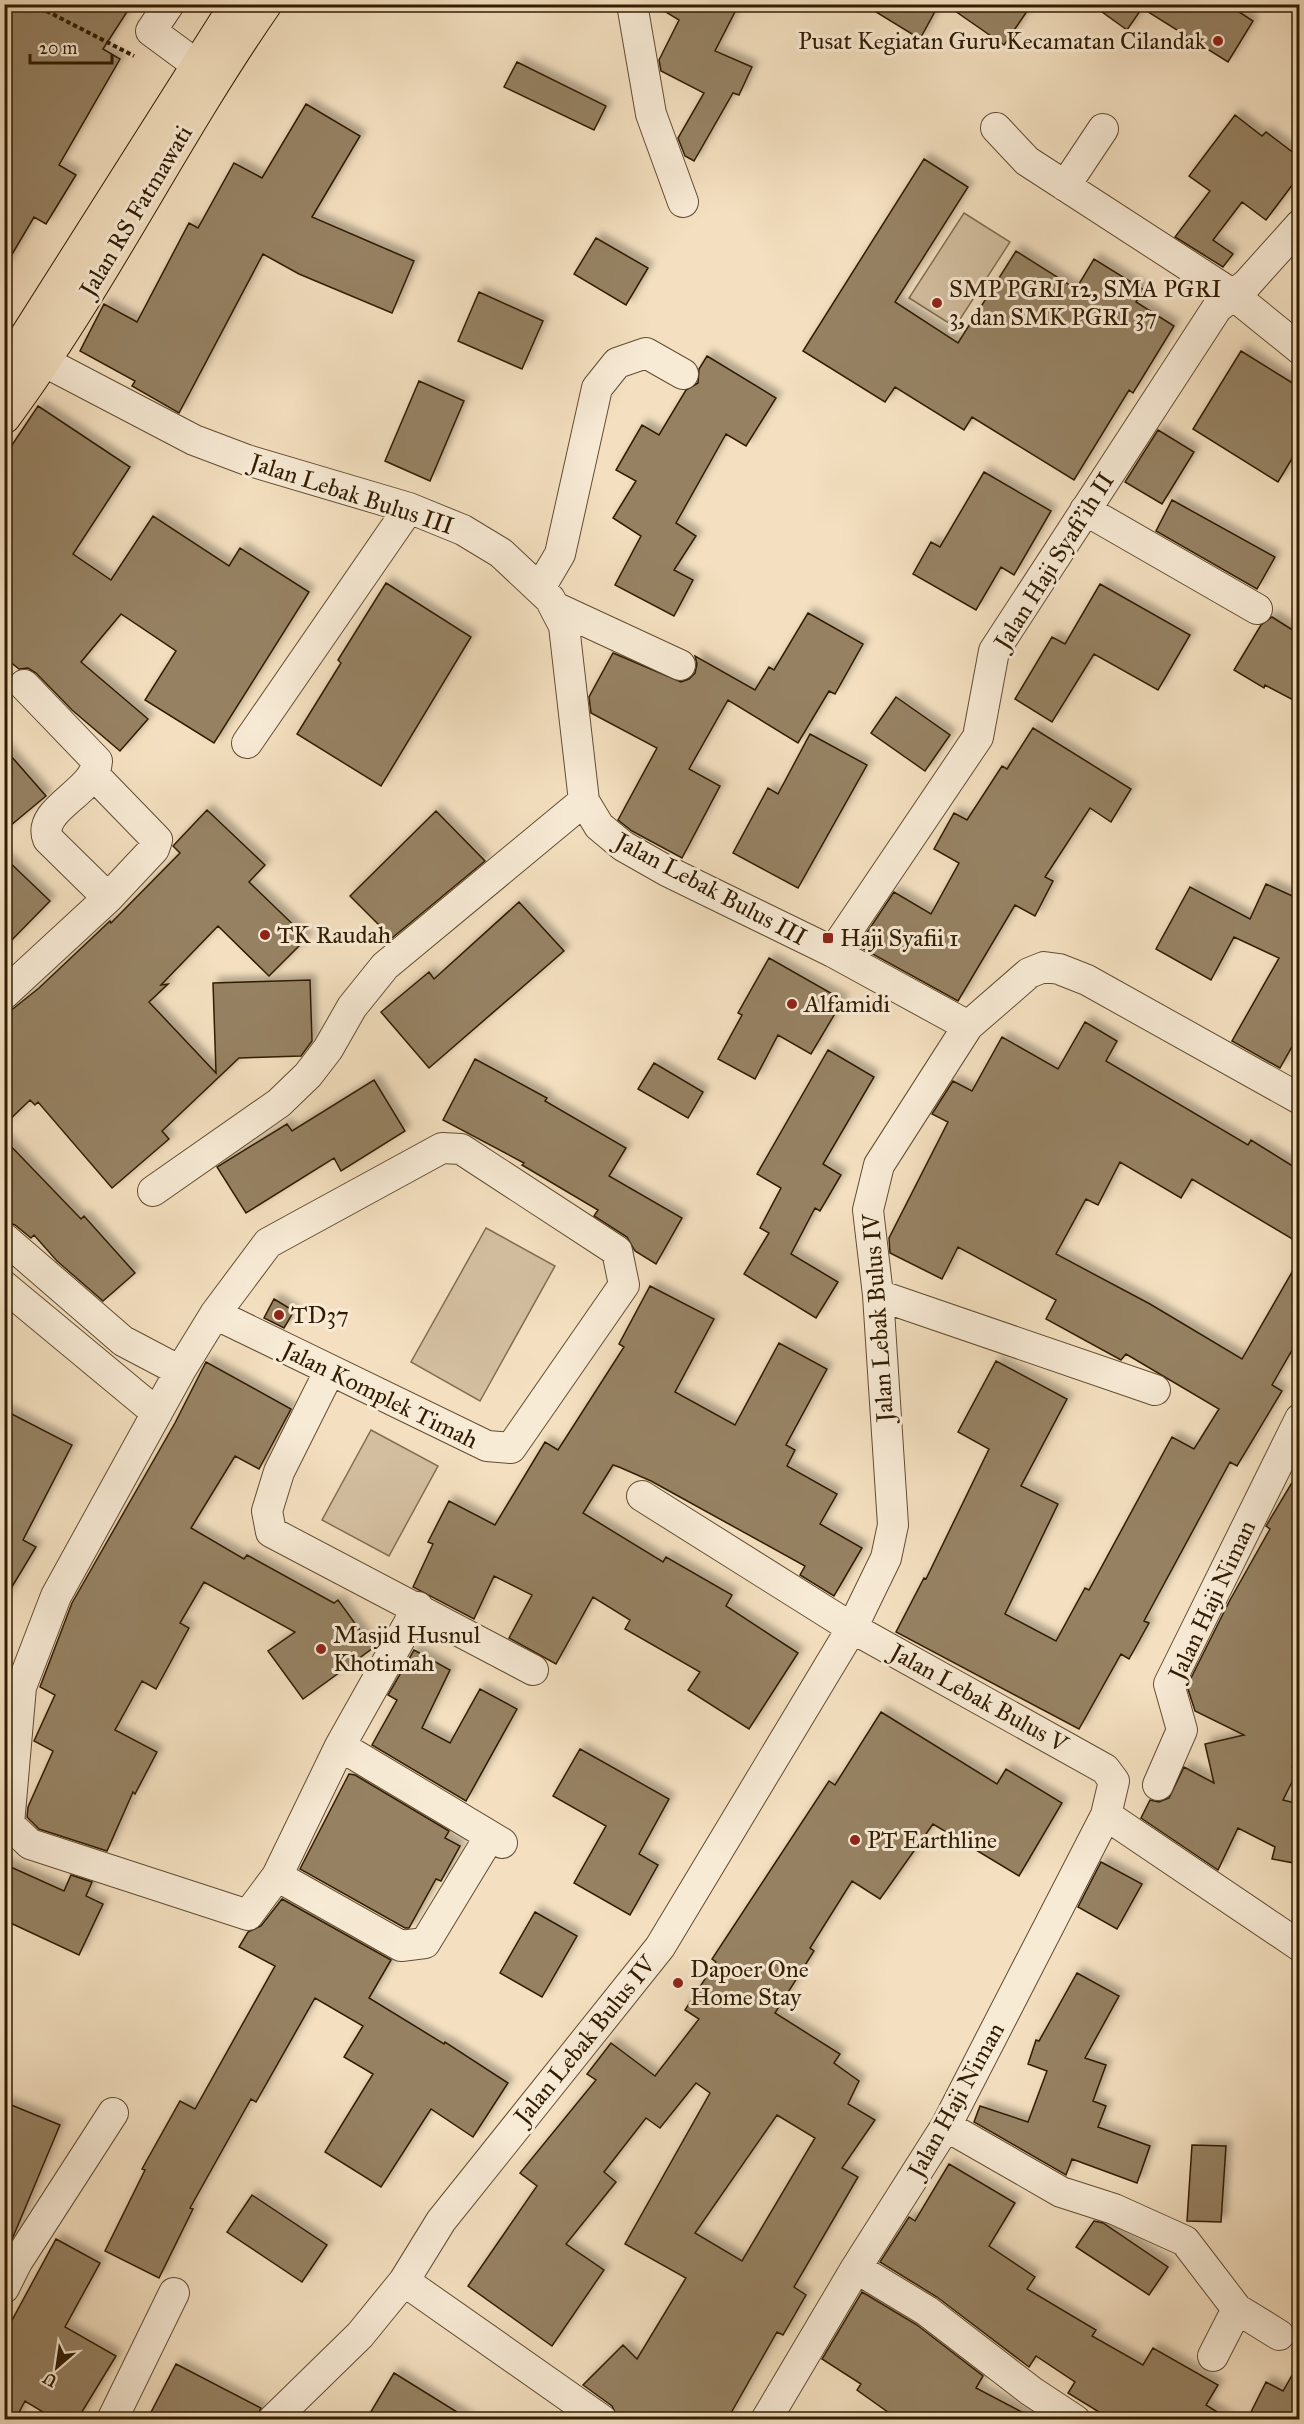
<svg xmlns="http://www.w3.org/2000/svg" width="1304" height="2424" viewBox="0 0 1304 2424" font-family="'IM FELL Great Primer',serif">
  <style>
    .green { fill: #d3bfa0; stroke: #826e50; stroke-width: 1.5 }
    .building { fill: #968264; stroke: #311c01; stroke-width: 1.5; fill-rule: evenodd; filter: url(#shadow) }
    .lines { fill: none; stroke-linecap: round; stroke-linejoin: round }
    .minor-casing { stroke: #624d31; stroke-width: 32 }
    .major-casing { stroke: #311c01; stroke-width: 35 }
    .path { stroke: #311c01; stroke-width: 4; stroke-dasharray: 4.5 3; stroke-linecap: butt }
    .minor { stroke: #f8ebd6; stroke-width: 30 }
    .major { stroke: #f4e0c0; stroke-width: 33 }
    .poi-dot { fill: #8f2418; stroke: #f8ebd6; stroke-width: 2 }
    .labels { text-anchor: middle; dominant-baseline: central; stroke-width: 6; stroke-linejoin: round; paint-order: stroke }
    .poi-label { font-size: 24px; fill: #311c01; stroke: #f8ebd6; text-anchor: start }
    .street-label { font-size: 24px; fill: #311c01; stroke: #f8ebd6 }
  </style>
  <defs>
    <filter id="shadow"><feDropShadow dx="5.5" dy="-5.5" stdDeviation="3" flood-color="#0004"/></filter>
  </defs>
  <rect width="100%" height="100%" fill="#f4e0c0"/>
  <filter id="stains"><feTurbulence type="fractalNoise" baseFrequency=".00333" numOctaves="4"/><feColorMatrix values="0 0 0 0 .2 0 0 0 0 .09 0 0 0 0 .02 0 0 0 .5 -.17"/></filter>
  <radialGradient id="worn" r=".72"><stop offset=".6" stop-color="#630" stop-opacity="0"/><stop offset="1" stop-color="#630" stop-opacity=".3"/></radialGradient>
  <path class="green" d="M964 213 1010 242 955 327 909 298Z
    M486 1228 555 1266 480 1401 411 1362Z
    M371 1430 438 1466 389 1556 322 1520Z"/>
  <path class="building" d="M4 4H132L103 49 120 59 59 165 76 175 46 224 34 217 4 268Z
    M653 4H739L715 51 752 67 739 95 733 93 694 161 685 156 678 138 704 93 661 71 659 60 679 20Z
    M863 4H939L920 39Z
    M945 4H1032L1004 45Z
    M1091 4H1227L1253 21 1228 62 1142 8 1127 30Z
    M517 62 606 106 594 130 504 87Z
    M306 104 360 136 312 217 414 261 392 313 299 274 263 254 179 413 132 386 135 381 80 351 104 304 137 322 189 223 198 228 234 163 262 178Z
    M1235 115 1262 136 1266 132 1299 157V176L1266 220 1242 202 1213 240 1233 254 1223 267 1175 237 1210 191 1189 176Z
    M924 159 968 187 895 302 958 343 1016 251 1076 289 1094 259 1144 290 1136 302 1174 326 1133 393 1129 390 1074 480 972 417 964 430 895 387 885 402 803 351Z
    M596 238 648 268 626 305 574 274Z
    M479 292 543 321 522 369 458 341Z
    M1241 351 1299 387V447L1278 482 1193 429Z
    M707 356 776 398 746 446 726 434 676 523 696 536 674 570 693 580 674 616 615 585 641 536 613 518 636 481 616 470 642 425 659 435 686 390 698 383 699 369Z
    M419 381 464 401 430 481 385 461Z
    M38 406 130 467 73 554 111 580 153 516 229 566 240 548 309 592 214 743 145 700 176 651 121 614 81 662 148 719 120 751 72 710 36 673 28 668 19 669 4 657V457Z
    M1158 430 1194 452 1162 504 1125 482Z
    M984 472 1051 511 1014 575 1001 567 976 610 913 574 931 542 940 547Z
    M1172 500 1275 557 1257 589 1156 531Z
    M386 583 471 637 381 786 297 734 341 663 338 660Z
    M1100 584 1190 635 1158 690 1094 654 1052 722 1015 699 1052 637 1065 644Z
    M808 613 863 644 835 694 829 691 798 743 728 700 689 769 720 786 682 858 632 831 618 820 657 748 591 713 589 697 613 653 681 682 689 679 695 673 697 664 695 656 755 690 769 667 774 670Z
    M1272 617 1299 634V703L1265 685 1264 688 1234 670 1261 625Z
    M896 697 950 735 925 771 871 733Z
    M1033 728 1131 789 1111 822 1090 808 1045 877 1053 881 1035 916 1015 905 958 1001 858 946 894 892 931 914 959 863 934 849 954 813 967 820 1002 766 1007 769Z
    M810 734 867 765 798 888 733 853 768 788 778 794Z
    M4 748 46 796 4 831Z
    M207 810 265 865 249 882 307 938 269 976 218 926 161 985 168 984 149 1002 216 1073 213 983 310 980 312 1041 301 1056 239 1058 162 1131 169 1139 112 1188 38 1102 35 1105 30 1100 4 1125V1016L39 988 110 921 111 923 180 853 173 846Z
    M436 811 485 861 392 938 350 896Z
    M4 857 50 901 4 948Z
    M1266 884 1299 899V1034L1280 1068 1232 1041 1279 958 1234 937 1211 980 1156 949 1190 887 1250 919Z
    M519 902 564 951 429 1068 381 1012 429 972 434 979Z
    M769 958 843 1000 811 1054 778 1035 755 1079 718 1059 742 1015 738 1013Z
    M1085 1022 1117 1041 1106 1061 1248 1145 1251 1140 1299 1170V1243L1192 1179 1181 1198 1120 1162 1098 1205 1086 1199 1056 1254 1150 1304 1242 1359 1299 1260V1338L1272 1385 1282 1391 1237 1466 1230 1462 1144 1621 1149 1623 1129 1659 1121 1654 1079 1729 896 1632 924 1578 926 1579 989 1449 958 1432 996 1361 1067 1399 1021 1486 1058 1504 1005 1614 1056 1641 1085 1588 1089 1590 1172 1437 1194 1449 1219 1409 1126 1354 1121 1360 1046 1319 1056 1300 958 1247 942 1279 890 1253 889 1238 948 1122 932 1114 953 1081 972 1091 1002 1037 1058 1069Z
    M828 1050 874 1077 823 1164 841 1175 820 1211 815 1208 791 1254 838 1282 816 1318 744 1274 769 1233 760 1228 781 1188 757 1174Z
    M475 1059 547 1098 545 1101 626 1148 609 1176 682 1218 656 1264 635 1251 627 1237 594 1216 598 1210 522 1165 524 1163 443 1120Z
    M654 1063 703 1092 688 1118 638 1089Z
    M374 1080 405 1131 341 1171 334 1158 246 1213 217 1167 287 1124 292 1131Z
    M4 1139 81 1219 84 1216 135 1273 103 1301 57 1261 34 1235 31 1238 15 1225 4 1221Z
    M650 1286 714 1319 675 1392 735 1425 779 1343 827 1369 786 1445 795 1450 787 1466 837 1494 820 1524 862 1548 834 1596 800 1575 805 1566 651 1481 619 1467 613 1465 583 1513 663 1562 666 1557 732 1595 726 1606 798 1653 749 1729 688 1690 700 1672 625 1629 630 1620 593 1597 556 1664 509 1638 532 1595 494 1576 474 1619 413 1587 433 1544 428 1542 449 1501 495 1525 545 1442 558 1450 624 1347 619 1344Z
    M274 1299 294 1311 284 1328 264 1318Z
    M206 1362 291 1409 259 1469 235 1456 191 1528 244 1559 247 1555 334 1603 338 1600 373 1648 303 1699 268 1651 295 1632 204 1582 180 1623 189 1628 156 1689 142 1681 115 1730 157 1752 135 1794 133 1792 107 1851 39 1829 27 1817 28 1807 53 1751 34 1741 55 1695 40 1687 72 1603 175 1423Z
    M4 1410 72 1445 23 1540 36 1547 4 1600Z
    M1299 1471V1749L1292 1767 1298 1770 1283 1800 1299 1804V1864L1272 1859 1275 1847 1238 1828 1218 1870 1141 1818 1150 1800 1159 1802 1169 1798 1184 1767 1214 1783 1205 1744 1244 1735 1195 1711 1187 1686 1230 1600 1270 1529 1266 1526Z
    M414 1650 450 1670 422 1728 450 1743 480 1689 517 1709 466 1801 372 1745 397 1700 388 1695Z
    M881 1712 997 1784 1006 1769 1062 1803 1019 1876 933 1824 880 1899 852 1881 810 1948 814 1951 775 2013 840 2054 834 2063 859 2081 848 2104 875 2120 842 2168 858 2177 794 2287 806 2295 783 2335 777 2332 727 2420H619L612 2406 583 2385 623 2345 637 2359 686 2278 625 2244 710 2093 696 2083 660 2128 646 2118 604 2172 616 2182 566 2244 604 2270 552 2346 468 2286 537 2186 520 2173 596 2080 587 2074 611 2043 655 2076 699 2019 685 2010 716 1962 712 1959 829 1781 835 1785ZM777 2115 815 2138 742 2261 695 2233Z
    M580 1749 669 1799 639 1854 658 1865 630 1915 574 1883 606 1826 553 1796Z
    M349 1774 355 1775 449 1831 445 1838 460 1846 441 1881 436 1879 409 1928H405L300 1869Z
    M1101 1862 1142 1884 1117 1929 1078 1907Z
    M4 1864 64 1891 71 1875 92 1882 86 1896 103 1904 79 1955 4 1920Z
    M282 1899 391 1960 369 1998 444 2044 445 2042 508 2083 473 2137 431 2109 381 2187 325 2152 373 2074 344 2057 363 2026 315 1998 256 2102 251 2099 190 2208 193 2209 159 2278 105 2251 145 2170 142 2169 180 2101 195 2109 275 1966 239 1947 248 1932 261 1926Z
    M535 1912 577 1936 542 1997 500 1973Z
    M1077 1973 1119 1996 1085 2058 1106 2065 1093 2101 1106 2106 1098 2127 1150 2146 1137 2183 1072 2159 1066 2175 974 2122 980 2106 1028 2122 1047 2071 1028 2064 1036 2040 1039 2041Z
    M4 2102 60 2125 13 2237 4 2250Z
    M1192 2145 1226 2146 1221 2222 1187 2221Z
    M949 2164 1015 2203 989 2246 1035 2277 1027 2289 1096 2330 1092 2336 1143 2365 1153 2348 1218 2385 1206 2405 1230 2420H1112L1068 2393 1075 2382 1036 2356 1029 2367 937 2297 880 2262 909 2217 915 2221Z
    M252 2195 327 2245 302 2282 227 2232Z
    M1094 2221 1103 2223 1168 2267 1149 2295 1076 2247Z
    M56 2239 100 2263 65 2327 116 2356 77 2420H56L25 2401 15 2420H4V2335Z
    M862 2292 917 2325 983 2376 976 2388 1037 2420H899L857 2390 861 2384 822 2359Z
    M1299 2363V2420H1247L1266 2382 1283 2391Z
    M176 2364 261 2408 256 2420H147Z
    M394 2373 470 2420H366Z"/>
  <g class="lines">
    <defs>
      <path id="minor" d="M169 4 151 31 197 65
        M632 4 651 114 683 202
        M996 128 1027 161 1232 294 1300 349
        M1065 186 1103 129
        M45 362 194 440 247 460 409 508 463 530 501 553 550 599 564 626 584 801 599 826 623 846 667 871 833 952 968 1026
        M1085 510 1257 609
        M540 588 560 554 597 388 617 363 646 353 683 374
        M557 608 680 665
        M24 685 97 761C96 792 36 809 48 839L108 898
        M247 743 409 508
        M833 952 978 737 994 651 1217 308 1247 284 1300 225
        M4 994 108 898 154 849 157 840 94 775
        M153 1191 279 1103 308 1075 328 1049 352 1007 385 966 584 801
        M4 1238 123 1341 180 1371
        M4 1286 157 1413
        M878 1295 1155 1390
        M215 1314 487 1446 511 1448 624 1285 617 1251 461 1149 442 1148 268 1243 215 1314 180 1371 56 1596 21 1687 9 1824 30 1844 248 1915 277 1876 340 1746 418 1607
        M329 1372 279 1472 267 1511 271 1532 533 1670
        M642 1496 852 1628 1105 1769 1114 1781 1106 1815 946 2126 856 2268 766 2420
        M340 1746 502 1843
        M1158 1785 1182 1730 1169 1684 1300 1419
        M1106 1815 1300 1946
        M277 1876 401 1946 425 1943 490 1836
        M946 2126 1061 2192 1114 2209 1185 2241 1237 2309 1279 2335
        M856 2268 927 2311 1031 2391 1075 2420
        M404 2281 602 2420
        M4 2288 17 2262 113 2113
        M1213 2356 1237 2309
        M112 2420 174 2293
        M273 2420 360 2335 404 2281 441 2221 660 1947 852 1628 886 1558 893 1525 878 1295 868 1210 879 1165 968 1026 1029 973 1044 967 1059 969 1087 980 1300 1099"/>
      <path id="major" d="M4 372 237 4
        M4 417C101 286 172 138 265 4"/>
    </defs>
    <use href="#minor" class="minor-casing"/>
    <use href="#major" class="major-casing"/>
    <path class="path" d="M33 4 134 56"/>
    <use href="#minor" class="minor"/>
    <use href="#major" class="major"/>
  </g>
  <g class="poi-dot">
    <circle cx="1218" cy="41" r="6"/>
    <circle cx="937" cy="303" r="6"/>
    <circle cx="265" cy="935" r="6"/>
    <rect x="822" y="932" width="12" height="12" rx="3"/>
    <circle cx="792" cy="1004" r="6"/>
    <circle cx="279" cy="1315" r="6"/>
    <circle cx="321" cy="1649" r="6"/>
    <circle cx="855" cy="1840" r="6"/>
    <circle cx="678" cy="1983" r="6"/>
  </g>
  <g class="labels">
    <g class="poi-label">
      <text x="1206" y="41" text-anchor="end">Pusat Kegiatan Guru Kecamatan Cilandak</text>
      <text x="949" y="289">SMP PGRI 12, SMA PGRI<tspan x="949" dy="28">3, dan SMK PGRI 37</tspan></text>
      <text x="277" y="935">TK Raudah</text>
      <text x="840" y="938">Haji Syafii 1</text>
      <text x="804" y="1004">Alfamidi</text>
      <text x="291" y="1315">TD37</text>
      <text x="333" y="1635">Masjid Husnul<tspan x="333" dy="28">Khotimah</tspan></text>
      <text x="867" y="1840">PT Earthline</text>
      <text x="690" y="1969">Dapoer One<tspan x="690" dy="28">Home Stay</tspan></text>
    </g>
    <g class="street-label">
      <text transform="translate(136 211) rotate(-59)">Jalan RS Fatmawati</text>
      <text transform="translate(352 494) rotate(18)">Jalan Lebak Bulus III</text>
      <text transform="translate(1054 561) rotate(-58)">Jalan Haji Syafi'ih II</text>
      <text transform="translate(711 889) rotate(28)">Jalan Lebak Bulus III</text>
      <text transform="translate(878 1318) rotate(-94)">Jalan Lebak Bulus IV</text>
      <text transform="translate(380 1395) rotate(26)">Jalan Komplek Timah</text>
      <text transform="translate(1212 1600) rotate(-65)">Jalan Haji Niman</text>
      <text transform="translate(979 1698) rotate(29)">Jalan Lebak Bulus V</text>
      <text transform="translate(585 2040) rotate(-51)">Jalan Lebak Bulus IV</text>
      <text transform="translate(956 2100) rotate(-61)">Jalan Haji Niman</text>
    </g>
  </g>
  <rect width="1304" height="2424" fill="none" stroke="#f4e0c0" stroke-width="24"/>
  <rect x="6" y="6" width="1292" height="2412" fill="none" stroke="#311c01" stroke-width="3"/>
  <rect x="12" y="12" width="1280" height="2400" fill="none" stroke="#311c01" stroke-width="1.5"/>
  <g transform="translate(57 2367) rotate(209)" stroke="#f8ebd6" stroke-width="4.5" paint-order="stroke">
  <path d="M0-4.5L10 22L0 15L-10 22Z" fill="#311c01"/>
  <text y="-9" font-size="16" font-weight="bold" text-anchor="middle" fill="#311c01">U</text>
  </g>
  <path d="M30 54v9h82v-9" fill="none" stroke="#311c01" stroke-width="3"/>
  <text x="39" y="54" font-size="18" fill="#311c01" stroke="#f8ebd6" stroke-width="4.5" paint-order="stroke">20 m</text>
  <rect width="100%" height="100%" filter="url(#stains)"/>
  <rect width="100%" height="100%" fill="url(#worn)"/>
</svg>
